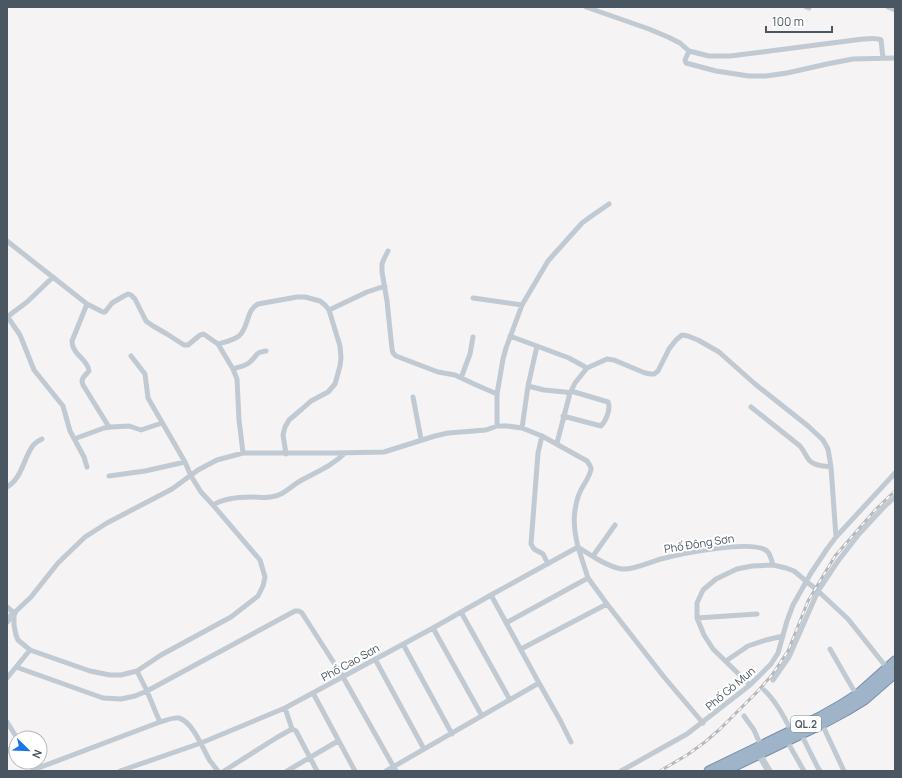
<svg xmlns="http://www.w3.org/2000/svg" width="902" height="778" viewBox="0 0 902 778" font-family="Manrope,sans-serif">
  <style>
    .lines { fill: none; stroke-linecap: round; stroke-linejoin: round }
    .trunk-casing { stroke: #7690ad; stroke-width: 11 }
    .minor { stroke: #c1cad2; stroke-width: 5 }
    .tertiary { stroke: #c1cad2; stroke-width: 7 }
    .trunk { stroke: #9fb4c9; stroke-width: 9 }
    .rail-casing { stroke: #b5b8bd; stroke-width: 3 }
    .rail { stroke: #fff; stroke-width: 1.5; stroke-dasharray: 4.5; stroke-linecap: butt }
    .labels { text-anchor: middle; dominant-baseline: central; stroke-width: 4; stroke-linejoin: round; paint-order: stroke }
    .shield { fill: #fff; stroke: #808990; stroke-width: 1 }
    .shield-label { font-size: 10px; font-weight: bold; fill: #4a5661 }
    .street-label { font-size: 11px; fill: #4a5661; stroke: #fff }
  </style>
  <rect width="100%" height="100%" fill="#f5f3f3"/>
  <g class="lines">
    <defs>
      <path id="trunk" d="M709 771 820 717 841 705 858 694 895 661
        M724 771 822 724 846 711 864 700 895 673"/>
    </defs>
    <use href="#trunk" class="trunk-casing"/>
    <path class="minor" d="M586 7 649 29 668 37 680 43 689 51 709 56H730L863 39C869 39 876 37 881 40L883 58
      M806 7 809 8
      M888 7 895 10
      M689 51 685 60 686 63 716 71 749 76H766L787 73 827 64 853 59 895 58
      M7 241 87 304 103 312H105L112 303 124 296 128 294 131 295 135 299 146 321 153 326 167 334 184 345H188L200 335 203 334 205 335 218 344 233 369 237 379 239 420 243 453
      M388 251 384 259 382 264V272L387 301 392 349 393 353 396 356 438 372 455 375 474 384 497 394
      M473 298 522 305
      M87 304 72 341C72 355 88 359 89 371 85 376 80 378 83 385L109 427
      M329 310 367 292 385 286
      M7 316 20 335 34 370 63 406 70 431 84 457 87 467
      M7 317 27 302 53 277
      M510 336 569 358 587 368
      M218 344C225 342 234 340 239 336 249 327 246 310 258 304L297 297H305L320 301 325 305 329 310 340 346 341 358 340 366 335 384 328 392 311 401 302 409 289 420 285 427 283 435 286 454
      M131 356 145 374 148 398 185 462 191 476 201 492 213 505 260 560 265 577 263 586 258 596 231 617 161 655 137 671 121 675H110L90 671 30 650 18 640 16 635 14 625V613L31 597 58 563 85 537 107 523 172 489 198 470 217 460 243 453H337L384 452 435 436 448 433 486 430 497 426H507L522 428 542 436 587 461C589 464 591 466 591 469 590 477 583 485 580 492 577 498 576 504 575 510 573 522 575 535 578 547 590 555 608 567 622 569 634 570 650 562 661 559 680 554 753 539 767 551 770 554 772 561 773 565L786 568 794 571 818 591 848 619 887 668
      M233 369C238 367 247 366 251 361 259 354 254 353 266 351
      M461 378 470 354 473 337
      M528 386 544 390 565 392 570 393
      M413 397 421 439
      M751 407 800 446C804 451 806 456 809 460 814 466 824 466 831 467
      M563 416 601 426C606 421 611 409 608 402L571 391
      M497 426V394L503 359 506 348 522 305 548 261 582 223 593 215 609 204
      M522 428 528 386 537 346
      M542 436 538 453 531 544 534 549 543 554 548 564
      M74 439 104 428 111 427 129 426 141 430 162 423
      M557 443 570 393 575 383 587 368 607 359 614 360 645 373 651 374H654L658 371 669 349 676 340 682 335 688 336 698 340 719 352 755 384 808 426 823 440 828 449 831 467 836 537
      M109 476 145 471 185 462
      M7 487C22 478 23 460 32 447 34 443 38 441 42 439
      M213 505C224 498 240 497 252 497 258 497 265 498 271 497 283 496 290 487 300 481 316 472 332 466 345 453
      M593 556 615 525
      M491 595 539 683 560 720 571 742
      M7 607 14 613
      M461 612 510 700
      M697 618 757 614
      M506 623 588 578
      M433 628 482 716
      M403 644 452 734
      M521 649 607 604
      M830 649 853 689 858 694
      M375 659 424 749
      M726 661 748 646 766 640 783 636
      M16 667 103 698 121 699 135 696 147 691 295 611H299L302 613 343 677 396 771
      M137 671 147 691 156 713 160 722
      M7 678 30 650
      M773 680 789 657 818 591 838 561 859 534 884 507 895 497
      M750 685 713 649 704 635 697 618V603L703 590 716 579 737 569 752 566 773 565
      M764 690C776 701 784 716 791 731
      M313 693 355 771
      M285 708 292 729 296 731 317 771
      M744 716 754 730 761 746
      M7 722 17 738
      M822 724 844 771
      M801 734 818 768 820 771
      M787 741 804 771
      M7 751 16 746
      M30 762 34 771
      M33 770 160 722C165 721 173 717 179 718 193 722 203 749 210 761 213 764 215 768 218 771
      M120 771 201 743 285 708 433 628 491 595 578 547 588 578 607 604 664 677 703 723
      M224 771 276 738 292 729
      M287 771 338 741
      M386 771 539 683
      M621 771 687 734 750 685 771 664 778 653 787 621 793 605 811 573 827 549 836 537 895 473"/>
    <path class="tertiary" d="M7 621 14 613
      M759 754 769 771"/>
    <use href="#trunk" class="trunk"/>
    <defs>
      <path id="rail" d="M660 771 687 755 705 742 720 729 757 692 772 675 788 651 808 601 835 556 876 509 895 491"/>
    </defs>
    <use href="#rail" class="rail-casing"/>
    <use href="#rail" class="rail"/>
  </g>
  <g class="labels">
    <rect class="shield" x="791" y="716" width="30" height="16" rx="3"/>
    <g class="shield-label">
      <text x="806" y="724">QL.2</text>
    </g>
    <g class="street-label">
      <text transform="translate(699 543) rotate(-9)">Phố Đông Sơn</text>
      <text transform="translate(350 662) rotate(-29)">Phố Cao Sơn</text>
      <text transform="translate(730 688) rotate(-40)">Phố Gò Mun</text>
    </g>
  </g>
  <rect width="902" height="778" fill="none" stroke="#4a5661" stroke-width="16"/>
  <g transform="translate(28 750) rotate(113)"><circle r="19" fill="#ffffff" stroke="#b7bbc0"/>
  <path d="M0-3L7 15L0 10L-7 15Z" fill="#1a73e8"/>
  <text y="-6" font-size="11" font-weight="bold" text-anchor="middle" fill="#4a5661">N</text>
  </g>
  <path d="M766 26v6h66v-6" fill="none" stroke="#4a5661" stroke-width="2"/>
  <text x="772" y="26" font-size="12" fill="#4a5661" stroke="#ffffff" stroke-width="3" paint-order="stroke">100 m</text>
</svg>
